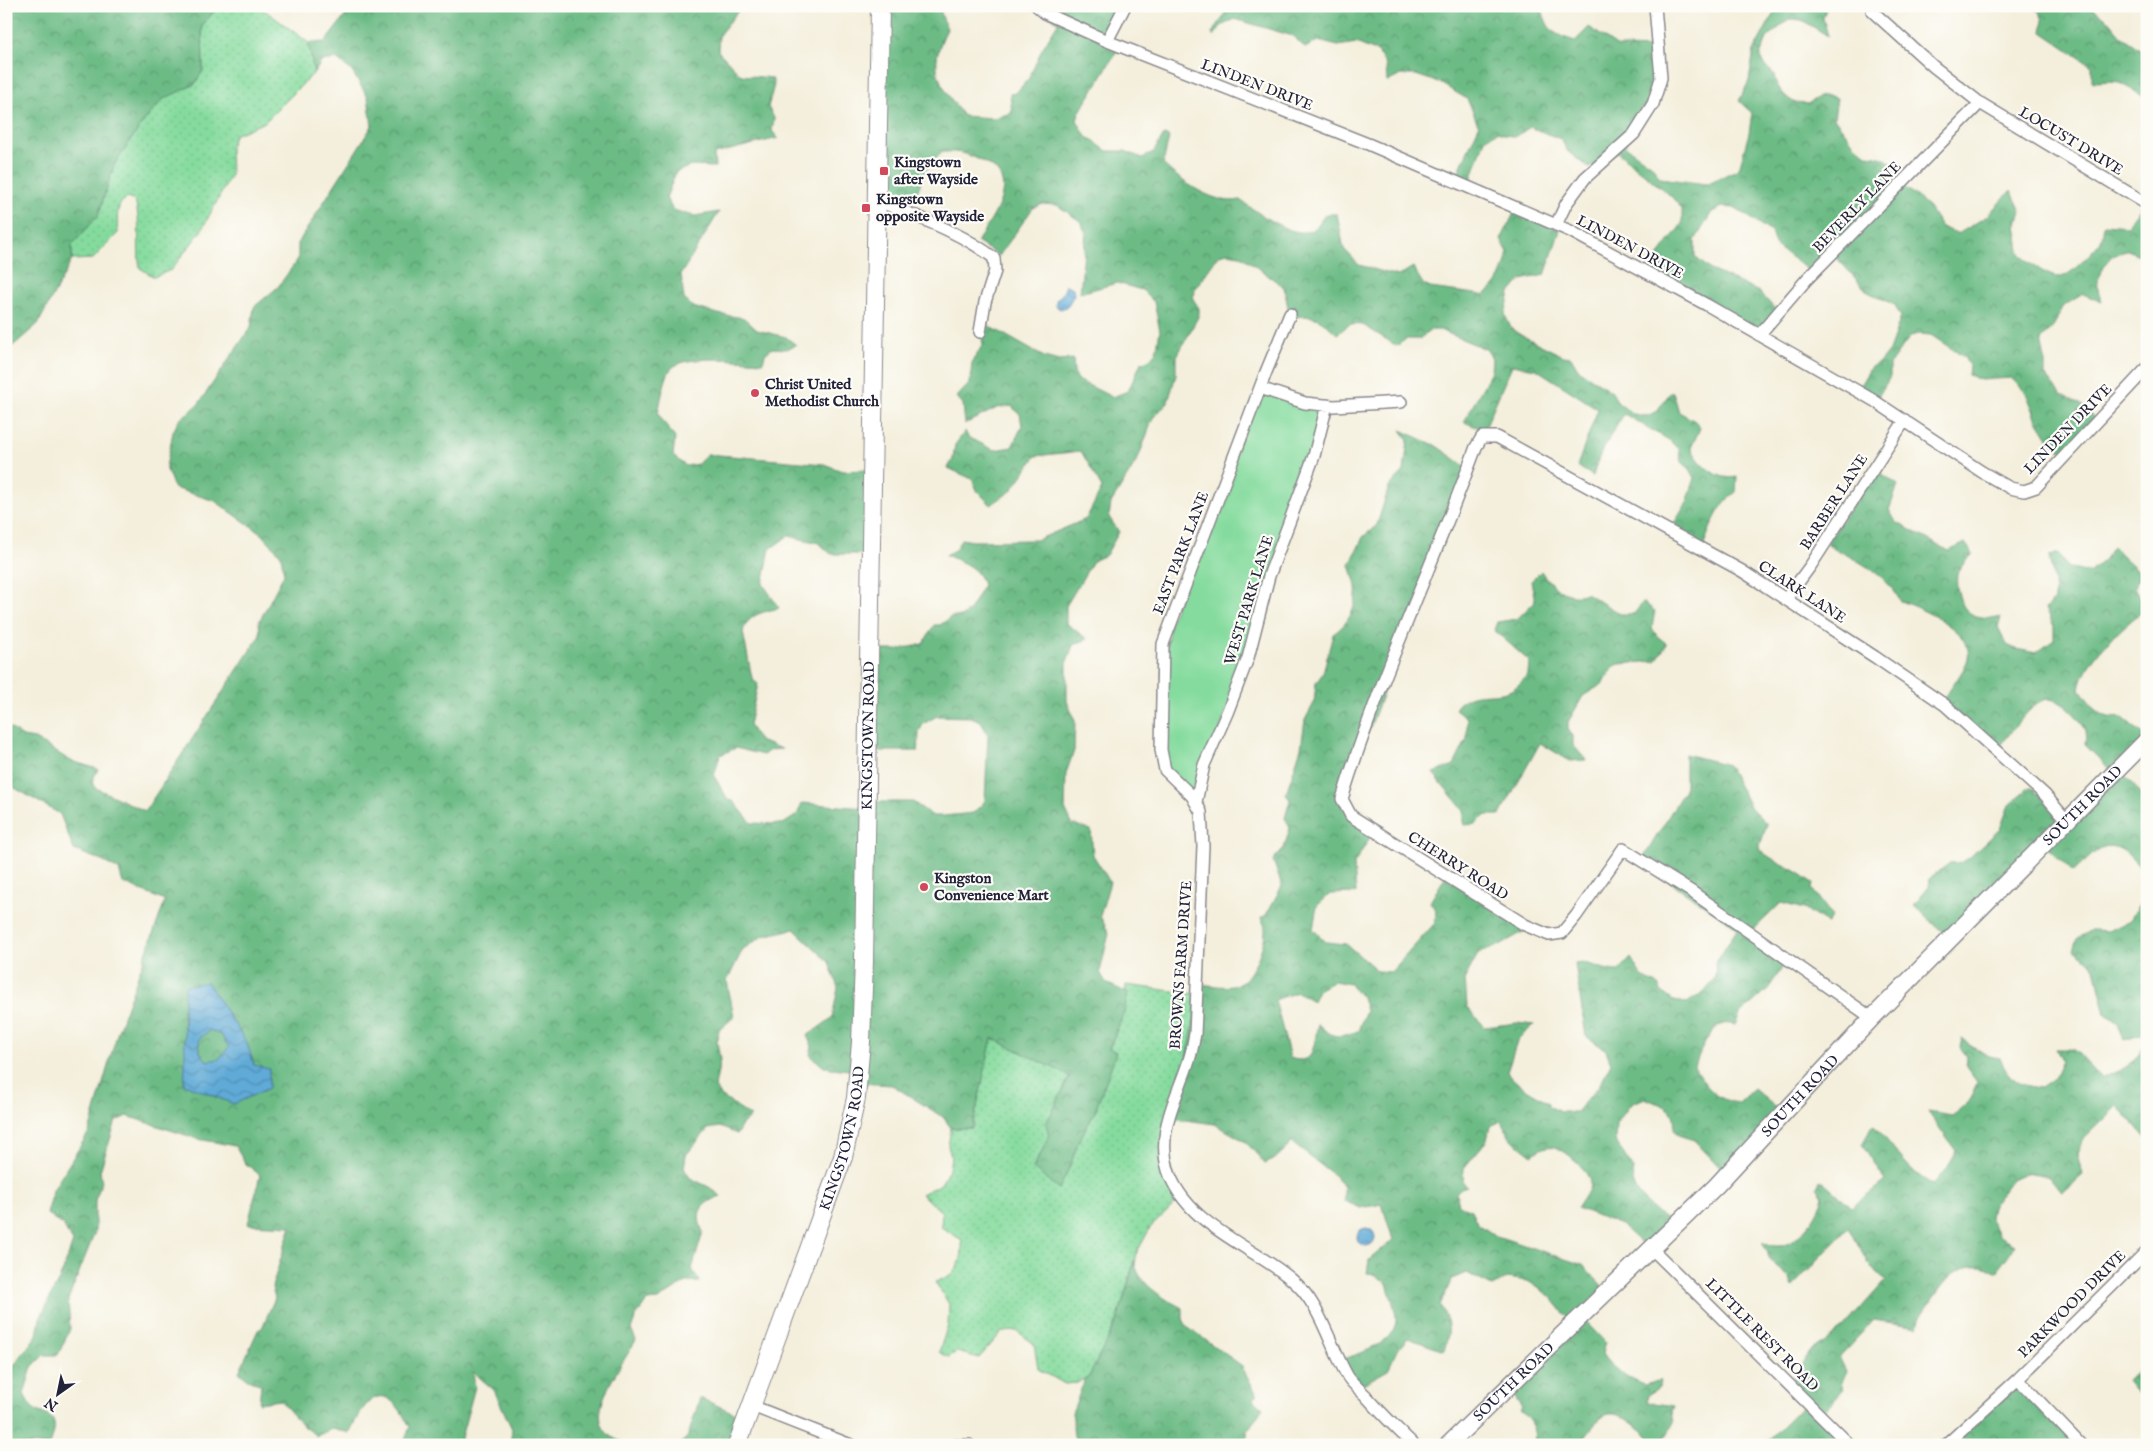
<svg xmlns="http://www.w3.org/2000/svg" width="2153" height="1451" viewBox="0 0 2153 1451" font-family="'IM FELL English',serif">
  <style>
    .grass { fill: url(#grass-dots); stroke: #547e6c }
    .forest { fill: url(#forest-crowns); stroke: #476e60; fill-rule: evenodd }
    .park { fill: #85db9e; stroke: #547e6c }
    .water { fill: url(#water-waves); stroke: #406689; fill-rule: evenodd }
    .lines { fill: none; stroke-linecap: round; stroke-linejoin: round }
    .street-casing { stroke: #8b888c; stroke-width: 14 }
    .secondary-casing { stroke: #8b888c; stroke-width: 19 }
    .primary-casing { stroke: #8b888c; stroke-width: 20 }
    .street { stroke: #fff; stroke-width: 11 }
    .secondary { stroke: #fff; stroke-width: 16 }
    .primary { stroke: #fff; stroke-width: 18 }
    .poi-dot { fill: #d1495b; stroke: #fdfcf7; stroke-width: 2 }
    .labels { text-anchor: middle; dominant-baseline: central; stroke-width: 4.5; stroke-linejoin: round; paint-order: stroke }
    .street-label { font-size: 15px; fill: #22223b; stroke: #fdfcf7 }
    .poi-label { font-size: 15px; font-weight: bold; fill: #22223b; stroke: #fdfcf7; text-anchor: start }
  </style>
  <defs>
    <pattern id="grass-dots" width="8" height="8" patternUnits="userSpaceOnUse" patternTransform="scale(1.25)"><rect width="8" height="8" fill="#85db9e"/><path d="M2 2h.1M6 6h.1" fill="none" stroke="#73bc89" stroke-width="1.8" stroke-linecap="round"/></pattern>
    <pattern id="forest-crowns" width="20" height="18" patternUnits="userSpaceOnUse" patternTransform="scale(1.25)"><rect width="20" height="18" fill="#6cbb85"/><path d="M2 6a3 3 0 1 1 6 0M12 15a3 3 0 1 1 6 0" fill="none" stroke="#58986e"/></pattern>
    <pattern id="water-waves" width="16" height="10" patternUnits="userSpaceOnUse" patternTransform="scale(1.25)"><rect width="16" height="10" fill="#5faad7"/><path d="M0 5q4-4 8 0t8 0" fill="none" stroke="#4e8ab0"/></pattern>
  </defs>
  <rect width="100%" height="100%" fill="#fdfcf7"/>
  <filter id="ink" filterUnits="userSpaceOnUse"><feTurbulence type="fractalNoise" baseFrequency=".02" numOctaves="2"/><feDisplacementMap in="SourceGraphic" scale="10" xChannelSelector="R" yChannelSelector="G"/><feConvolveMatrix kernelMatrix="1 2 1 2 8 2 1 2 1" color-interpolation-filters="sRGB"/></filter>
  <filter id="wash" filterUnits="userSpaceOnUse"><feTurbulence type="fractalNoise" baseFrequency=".0096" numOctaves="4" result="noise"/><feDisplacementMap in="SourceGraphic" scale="20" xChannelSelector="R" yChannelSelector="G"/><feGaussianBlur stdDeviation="1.12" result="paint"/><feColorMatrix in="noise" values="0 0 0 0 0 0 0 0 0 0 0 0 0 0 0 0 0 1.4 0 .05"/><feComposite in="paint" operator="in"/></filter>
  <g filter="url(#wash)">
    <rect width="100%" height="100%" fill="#f4efdc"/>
    <path class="grass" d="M218 6H259L309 43 314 73 265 122 234 135 230 149 231 175 201 231 171 270 154 277 140 268C136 244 142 225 135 201L127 198C114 205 118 220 118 233L93 259 72 260 71 245 98 216 114 165 144 121 163 99 195 84 203 70 202 26Z
      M1126 985 1196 994 1194 1029 1163 1146 1181 1198 1150 1228 1136 1254 1117 1321 1089 1377 1075 1383 1065 1384 1038 1369 1034 1344 1017 1331 1002 1332 979 1358 957 1352 948 1357 939 1352 948 1325 949 1304 935 1282C958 1274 963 1264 962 1240L941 1227 942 1212 921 1194 941 1184 949 1169 951 1157 948 1146 951 1128H972L992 1038 1070 1076 1047 1124 1050 1136 1034 1166 1071 1164 1078 1142 1094 1114 1116 1052 1109 1049 1124 1013Z"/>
    <path class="forest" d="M6 6H218L202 26 203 70 195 84 163 99 144 121 114 165 98 216 72 245V260L38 324 6 352Z
      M353 6H742L719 35 718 51 741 75 772 78 774 85 768 107 774 118 772 131 778 138 714 154 715 167 691 166 676 172 666 198 673 210 694 216 719 212 681 274 684 299 693 307 718 314 744 318 757 330 786 337 796 345 787 349 772 348 765 354 763 362C742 361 685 353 671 369 665 376 660 404 658 414L675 438 673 456 686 466 698 464 707 454 824 464 842 471 867 470 869 554H831L819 543 788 536 770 549 763 584 779 608C764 612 747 614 743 632L752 678 758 684 749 725 759 741 782 749 770 750 763 755 736 748 720 755 714 776 729 801 732 800C739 807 744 815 752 823L783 824 797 815 802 803 865 808 867 802H913L933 816H944L973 813 985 801 988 735 981 721 971 717 937 716 923 724 919 732 918 751H868L870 650H897L923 644 934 625H940L951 617H961L969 611 983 586C979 567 963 563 946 555L956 549 961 539 973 541 1037 540 1086 519 1102 488 1081 451 1036 456 1011 491 991 505 978 492 972 479 948 468 953 459 955 445 965 431 968 437 994 450 1012 447 1022 426 1020 414 1011 406 997 408 965 424 963 404 957 397 970 383 972 363 983 344 981 335 984 323 1044 357 1059 361 1073 359 1074 372 1078 380 1112 397 1128 391 1141 363 1150 359 1156 352 1160 331 1154 302 1142 290 1117 283 1080 293 1086 233 1080 221 1057 205 1043 204 1033 208 999 256 977 242C993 217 1023 179 982 161 965 153 961 151 942 152L926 170 910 209 884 203 879 8 840 10 808 6H943L941 13 947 29C926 70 940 83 963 116L993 118 1012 113 1010 94 1016 93 1029 78 1042 49 1058 23 1039 6H1125L1110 35 1118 49 1079 113 1077 120 1085 135 1107 151H1125L1142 158 1153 153 1164 135 1169 137 1163 164C1180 181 1216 206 1240 200 1256 211 1295 242 1314 229 1318 226 1322 218 1326 214H1337L1344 249 1359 265 1398 276 1413 267 1423 284 1430 288 1483 295C1499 288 1505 268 1508 252L1501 240 1515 211 1560 230 1545 275 1521 280 1510 293 1505 315 1511 328 1519 334 1563 356 1571 357 1578 369 1612 392 1618 403 1633 414 1646 416 1656 412 1670 393 1673 392 1679 412 1695 421 1700 428 1691 448C1700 465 1717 481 1737 477L1736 492C1718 504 1709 530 1702 551L1669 532 1687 502 1695 478 1690 469 1681 461 1679 450 1669 440 1624 414C1612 434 1598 453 1593 476L1577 466 1598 409 1536 369 1512 365 1484 430 1464 422 1491 372 1492 358 1486 349 1440 330H1431L1419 339H1406L1397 346 1363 325 1350 324 1337 334C1320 318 1314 313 1290 318L1284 287 1240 255 1227 253 1219 255 1195 289 1193 299 1199 308V315L1176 358V375L1168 402 1153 418 1138 459 1111 503 1109 517 1119 532 1106 555 1093 561 1066 606V623L1087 639 1073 645 1067 661V701L1075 721 1074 751 1066 773 1065 809 1072 824 1091 830 1093 855 1110 882 1100 916 1109 933 1100 972 1106 983 1128 993 1124 1013 1109 1048 1116 1052 1114 1059 1094 1114 1078 1142 1071 1164 1059 1189 1032 1168 1035 1166 1049 1136 1046 1124 1070 1076 992 1038 972 1128H951L943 1117 892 1085 859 1083 857 1071 824 1067 810 1055 812 1046 807 1036 832 1018 838 988 829 962 794 929 763 936 743 949 727 981 734 1017 719 1030 717 1041 720 1060 715 1087 721 1096 751 1117 743 1123 737 1134 720 1127 708 1129 686 1155 684 1168 690 1178 709 1187 721 1196C701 1203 694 1212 703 1232L692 1269 700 1282H686L658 1300 647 1301 636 1316 631 1330 636 1340C617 1374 567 1434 635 1445H510L512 1429 494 1390 473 1372 475 1387 459 1445H403L410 1427C402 1412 387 1384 368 1403 360 1411 354 1424 349 1433L333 1428 317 1436 304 1427 280 1400 259 1403 261 1385 246 1378 239 1372 258 1330 262 1328 275 1298 272 1287 291 1226 248 1224 260 1175 245 1163 235 1146 198 1139 127 1116 116 1121 100 1171 102 1182 95 1200V1232L68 1300 70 1329 58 1355H44L32 1367 24 1394C26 1397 28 1402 30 1405 42 1420 64 1408 50 1445H6V1369L16 1363 37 1335 40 1319 63 1271 73 1242 63 1225 47 1214 53 1190 89 1132 118 1031 165 901 123 883 119 870 98 859 74 850 60 814 6 783V725L23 737 35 739 71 761 98 769 92 781 94 787 145 811 260 635 259 622 284 574 281 555 261 533 215 501 174 488 166 467 173 432 179 420 198 405 251 327 254 307 278 287 298 259V243L372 126 368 97 351 70 336 59 322 61 314 73 309 46V43L325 42ZM207 982 247 1043 254 1065 268 1088 234 1104 184 1084 186 1061 183 1008Z
      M1225 6H1541C1548 30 1550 33 1575 41L1589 27 1618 47 1658 48 1661 80 1625 146 1652 165 1660 178 1706 184 1739 169 1749 133 1752 113 1739 101 1749 81 1754 50 1774 13 1775 6H1827L1823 18 1828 36 1802 20 1789 19 1767 38 1760 56 1767 68 1774 74C1774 85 1786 99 1796 103 1799 104 1805 103 1808 104 1818 96 1825 93 1837 98L1834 118 1854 144 1867 155C1887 156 1892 163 1906 177L1902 185 1927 205 1941 227 1958 234 1987 216 2011 190 2021 211 2016 228C2020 237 2015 249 2023 257 2031 264 2049 278 2061 277 2072 275 2095 249 2101 240 2103 236 2103 229 2104 224L2127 226 2143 204 2147 205V259L2128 250C2122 253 2113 254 2110 258 2098 271 2094 286 2102 302L2083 294 2062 307 2054 326 2041 340 2045 359V375L2060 394 2082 405 2096 419 2066 455 2050 441 2038 422 2026 393 2011 378 1981 380 1968 375 1969 366 1964 357 1931 335 1919 334 1910 336 1890 364V377L1875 402 1856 392 1871 367 1880 362 1889 351 1901 317 1895 305 1868 292 1834 255 1813 274 1775 245 1771 232 1736 208 1722 207 1712 212 1695 240V257L1711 270 1759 292 1778 312 1762 333 1647 271 1682 224V209L1671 196 1617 152 1590 168 1568 152 1561 139 1530 127 1515 137 1497 132 1485 139 1468 188 1454 182 1479 126 1467 99 1440 83 1416 75H1401L1387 82 1386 66 1378 52 1356 43 1338 46 1318 41 1305 48 1293 36 1235 19 1221 26 1214 36 1212 33 1225 15Z
      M2033 6H2089L2106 18 2121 36 2147 54V98L2116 81 2092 82V66L2042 32C2044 20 2043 14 2033 6Z
      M1401 430 1435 445 1468 468 1343 799 1372 834 1354 864 1356 893 1330 894 1317 906 1313 929 1326 942 1346 944 1378 971 1391 972 1435 923 1436 910 1430 902 1445 877 1530 928 1500 945 1478 954 1465 978 1467 1007 1485 1027 1517 1023 1534 1025 1518 1039 1507 1072C1518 1087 1534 1092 1549 1103V1106L1560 1112H1576L1599 1086 1611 1063 1606 1050 1586 1036 1575 964C1589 960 1604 972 1619 971L1631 958 1642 977 1657 984 1661 991 1673 1001 1687 1003C1701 994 1720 984 1715 964L1738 928 1641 862 1685 789V754L1728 765 1751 808 1767 824 1759 849C1775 864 1798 868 1813 884L1812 889 1832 916 1827 923 1804 909 1781 903 1749 934 1787 961 1768 989 1740 1014 1735 1025C1732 1024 1726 1023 1723 1024 1710 1028 1697 1056 1695 1068 1705 1086 1717 1101 1739 1103L1754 1089 1781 1112 1727 1175 1694 1140 1678 1135 1674 1129C1677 1106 1664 1107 1645 1098L1631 1104 1616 1124 1615 1140 1633 1169C1628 1194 1656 1211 1673 1225L1649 1251 1621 1225 1577 1208C1581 1202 1589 1192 1590 1185 1591 1172 1568 1152 1557 1148 1548 1144 1540 1149 1532 1155L1510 1138 1502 1121 1490 1126 1487 1140 1464 1168 1463 1182 1467 1186 1461 1188 1456 1193 1459 1205 1471 1210 1477 1223 1494 1235 1583 1265 1606 1290 1582 1318 1605 1342 1602 1354C1612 1370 1628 1378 1646 1385L1660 1380 1659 1387 1648 1395 1647 1402 1674 1406 1672 1412 1674 1423 1661 1445H1654C1649 1434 1642 1430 1632 1423 1615 1411 1606 1409 1592 1428 1588 1433 1583 1438 1582 1445H1534C1537 1430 1531 1421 1520 1411L1522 1408 1508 1387 1572 1323 1550 1296 1528 1281 1507 1278 1492 1286 1466 1273 1452 1279 1440 1305C1451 1325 1450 1329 1444 1351L1408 1338 1397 1350 1388 1370 1361 1385 1341 1360C1360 1353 1393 1345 1396 1321 1397 1312 1389 1292 1387 1283L1374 1274 1367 1273 1369 1260 1393 1240 1382 1204 1361 1208 1344 1201V1187L1334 1175 1292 1143 1275 1159 1265 1164 1246 1142 1215 1124 1169 1118 1186 1068 1200 984C1210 985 1229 989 1239 984 1252 978 1266 943 1265 929 1265 925 1263 922 1261 918L1266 915 1282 886 1273 860 1284 848 1290 828 1285 818 1290 800 1286 793 1301 748 1305 720 1314 703 1316 683 1323 673 1333 634C1348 625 1358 606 1356 587 1355 580 1352 572 1350 565L1363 537 1377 525 1389 487 1404 471 1408 440ZM1334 981 1350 984 1362 997 1366 1010 1358 1031C1338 1038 1334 1039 1318 1024 1314 1043 1315 1067 1290 1058L1275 1000 1297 992 1313 1001 1318 990Z
      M1876 469 1898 485 1889 510 1896 522 1949 551 1965 543 1973 554C1968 559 1962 564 1959 569 1953 579 1959 607 1970 613 1979 619 1991 617 2001 618L1998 627 2007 645 2016 649 2036 653 2054 640V626L2045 609 2055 600 2054 580 2049 557 2058 553 2068 568 2089 573 2105 559 2113 547 2140 572 2135 587 2146 608C2123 628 2084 658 2080 689L2096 711 2108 717 2123 718 2147 737 2120 771 2137 789 2147 806V877C2137 864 2123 842 2104 847 2096 849 2080 867 2073 872L2045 845 1949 938 1914 905 1929 887 1930 878 1950 863H1961L1969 858 2000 829 2009 805 2031 786 2067 822 2113 772 2085 745C2087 729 2084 724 2072 712 2066 706 2057 699 2048 699 2032 700 2007 738 1997 751L1942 702C1949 690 1964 672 1968 659 1975 632 1921 608 1900 601 1886 572 1853 559 1826 544Z
      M1541 571C1551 586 1568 601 1586 593L1620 614H1634L1643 602 1655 611 1652 628 1657 636 1667 644 1656 661 1619 664 1613 667 1604 683 1583 696 1568 722V731L1573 737V745L1586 760 1570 761 1540 743 1500 815H1486L1475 824 1464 825V811L1433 773 1454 765 1467 739V718L1455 709C1469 686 1495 700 1513 689 1518 686 1523 680 1528 675L1529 661 1494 630 1497 622 1517 619 1535 601 1531 581Z
      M2147 893V1033L2124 1040 2118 1023 2106 1014 2095 969 2089 961 2074 950 2078 938 2093 930 2108 931 2130 920Z
      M210 1030 221 1035 229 1047 219 1060 207 1061 200 1052 199 1039Z
      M1962 1039 1988 1056 2000 1058C2008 1079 2019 1086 2041 1088L2054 1079 2062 1061 2056 1049H2074L2101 1078C2127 1068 2135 1065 2147 1039V1138L2118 1106 2082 1141 2078 1153 2083 1175 2063 1191 2046 1176 2025 1173 2012 1179 1991 1207 1989 1217 1999 1236 2014 1244C2011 1255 2001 1262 1998 1272 1956 1251 1941 1289 1920 1318L1918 1327 1874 1320 1839 1357 1846 1371 1841 1381 1843 1391 1821 1414 1847 1445H1764L1805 1404 1788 1387 1809 1353 1843 1328 1886 1280 1868 1264 1849 1227 1792 1287 1789 1278 1768 1258V1252L1762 1243C1767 1244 1772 1246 1777 1246 1797 1247 1819 1214 1823 1197L1817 1187 1820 1181 1825 1183 1852 1207 1886 1181 1862 1144 1873 1125C1893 1144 1907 1172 1932 1184L1947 1169 1956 1151 1928 1112 1952 1116C1966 1106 1972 1099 1977 1082L1966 1067 1967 1057 1960 1047Z
      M1135 1260C1134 1281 1165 1300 1183 1308V1319L1187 1327 1241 1365 1256 1393V1396L1253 1399 1263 1408 1247 1431 1248 1445H1074L1076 1441C1071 1431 1075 1423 1072 1413L1085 1379 1089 1377 1117 1321Z
      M2147 1361V1405L2127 1380Z
      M2019 1381 2079 1445H1949Z
      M700 1398 739 1415 738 1445H679L688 1436Z"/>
    <path class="park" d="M1260 388 1327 405 1196 802 1165 770 1162 673 1171 619Z"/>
    <path class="water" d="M1066 285 1073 288 1074 295 1067 307 1060 309 1056 306V300L1063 293Z
      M207 982 247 1043 254 1065 269 1069V1088L234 1104 184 1084C187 1051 182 1019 185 986ZM210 1030 221 1035 229 1047 219 1059 207 1061 200 1052 199 1039Z
      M1357 1237a9 9 0 1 1 18 0a9 9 0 1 1-18 0Z"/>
  </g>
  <g filter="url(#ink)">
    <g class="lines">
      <defs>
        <path id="street" d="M1037 6 1045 13 1107 41 1368 144 1570 231 1707 305 1873 400 1982 472 2010 488 2024 491 2036 487 2147 368
          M1872 11 1934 67 1980 103 2147 204
          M1107 41 1125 6
          M876 200C916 217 960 231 994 258L995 271 985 302 980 332
          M1556 225 1566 204 1585 178 1634 134 1653 104 1661 78 1655 6
          M1290 314 1266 372 1163 644 1161 750 1165 770 1192 796 1201 812 1203 846 1195 1034C1193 1043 1192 1052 1189 1060 1178 1096 1156 1130 1168 1170 1186 1225 1251 1245 1291 1279 1321 1303 1329 1345 1348 1377 1353 1384 1360 1390 1366 1396 1381 1413 1397 1429 1414 1445
          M1759 335 1807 279 1980 103
          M1260 388 1305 403 1334 406 1401 402
          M1786 599 1811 565 1905 420
          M1196 802 1204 765 1227 713 1248 658 1269 576 1314 456 1327 405
          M1872 1018 1692 892 1623 849 1576 916 1562 933 1549 935 1525 925 1351 816 1342 799C1379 679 1433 565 1476 447L1482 437H1497L1742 571 1875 657 1945 705 2045 795 2067 821
          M1652 1249 1850 1445
          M2018 1379 2081 1445
          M752 1406 851 1445
          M956 1445H969
          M1946 1445 2018 1379 2147 1251"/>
        <g id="secondary">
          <path id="s1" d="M1448 1445 1716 1186 1872 1018 2147 740"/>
        </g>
        <g id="primary">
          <path id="s2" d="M737 1445 843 1157 856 1098 861 1042 864 961 880 6"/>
        </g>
      </defs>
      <use href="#street" class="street-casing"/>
      <use href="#secondary" class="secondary-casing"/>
      <use href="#primary" class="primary-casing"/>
      <use href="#street" class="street"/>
      <use href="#secondary" class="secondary"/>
      <use href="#primary" class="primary"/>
    </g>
  </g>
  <g class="poi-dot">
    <rect x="879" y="166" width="10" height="10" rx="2.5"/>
    <rect x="861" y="203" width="10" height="10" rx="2.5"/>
    <circle cx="755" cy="393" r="5"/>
    <circle cx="924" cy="887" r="5"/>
  </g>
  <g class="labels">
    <g class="street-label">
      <text transform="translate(1257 85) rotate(21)">LINDEN DRIVE</text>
      <text transform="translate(2071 141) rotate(31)">LOCUST DRIVE</text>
      <text transform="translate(1857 207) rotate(-46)">BEVERLY LANE</text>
      <text transform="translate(1630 247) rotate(28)">LINDEN DRIVE</text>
      <text transform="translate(2068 429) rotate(-46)">LINDEN DRIVE</text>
      <text transform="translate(1834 502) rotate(-57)">BARBER LANE</text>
      <text transform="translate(1181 553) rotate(-69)">EAST PARK LANE</text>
      <text transform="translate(1802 592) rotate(33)">CLARK LANE</text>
      <text transform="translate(1249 600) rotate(-73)">WEST PARK LANE</text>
      <text stroke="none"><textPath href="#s2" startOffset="730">KINGSTOWN ROAD</textPath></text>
      <text stroke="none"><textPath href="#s1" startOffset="901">SOUTH ROAD</textPath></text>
      <text transform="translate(1458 866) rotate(32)">CHERRY ROAD</text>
      <text transform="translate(1181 965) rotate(-86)">BROWNS FARM DRIVE</text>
      <text stroke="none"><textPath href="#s1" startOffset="496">SOUTH ROAD</textPath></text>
      <text stroke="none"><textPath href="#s2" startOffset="325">KINGSTOWN ROAD</textPath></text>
      <text transform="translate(2072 1304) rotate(-45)">PARKWOOD DRIVE</text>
      <text transform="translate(1762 1335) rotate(45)">LITTLE REST ROAD</text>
      <text stroke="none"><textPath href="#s1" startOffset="91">SOUTH ROAD</textPath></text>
    </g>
    <g class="poi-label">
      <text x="894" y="162">Kingstown<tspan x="894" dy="17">after Wayside</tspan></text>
      <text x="876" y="199">Kingstown<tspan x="876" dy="17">opposite Wayside</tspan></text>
      <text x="765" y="384">Christ United<tspan x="765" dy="17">Methodist Church</tspan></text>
      <text x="934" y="878">Kingston<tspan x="934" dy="17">Convenience Mart</tspan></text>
    </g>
  </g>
  <rect width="2153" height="1451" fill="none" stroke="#fdfcf7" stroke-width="25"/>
  <g transform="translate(58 1394) rotate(213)" stroke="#fdfcf7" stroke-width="4" paint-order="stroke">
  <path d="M0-4L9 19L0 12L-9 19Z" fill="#22223b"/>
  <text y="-8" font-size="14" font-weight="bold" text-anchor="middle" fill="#22223b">N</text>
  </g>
</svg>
